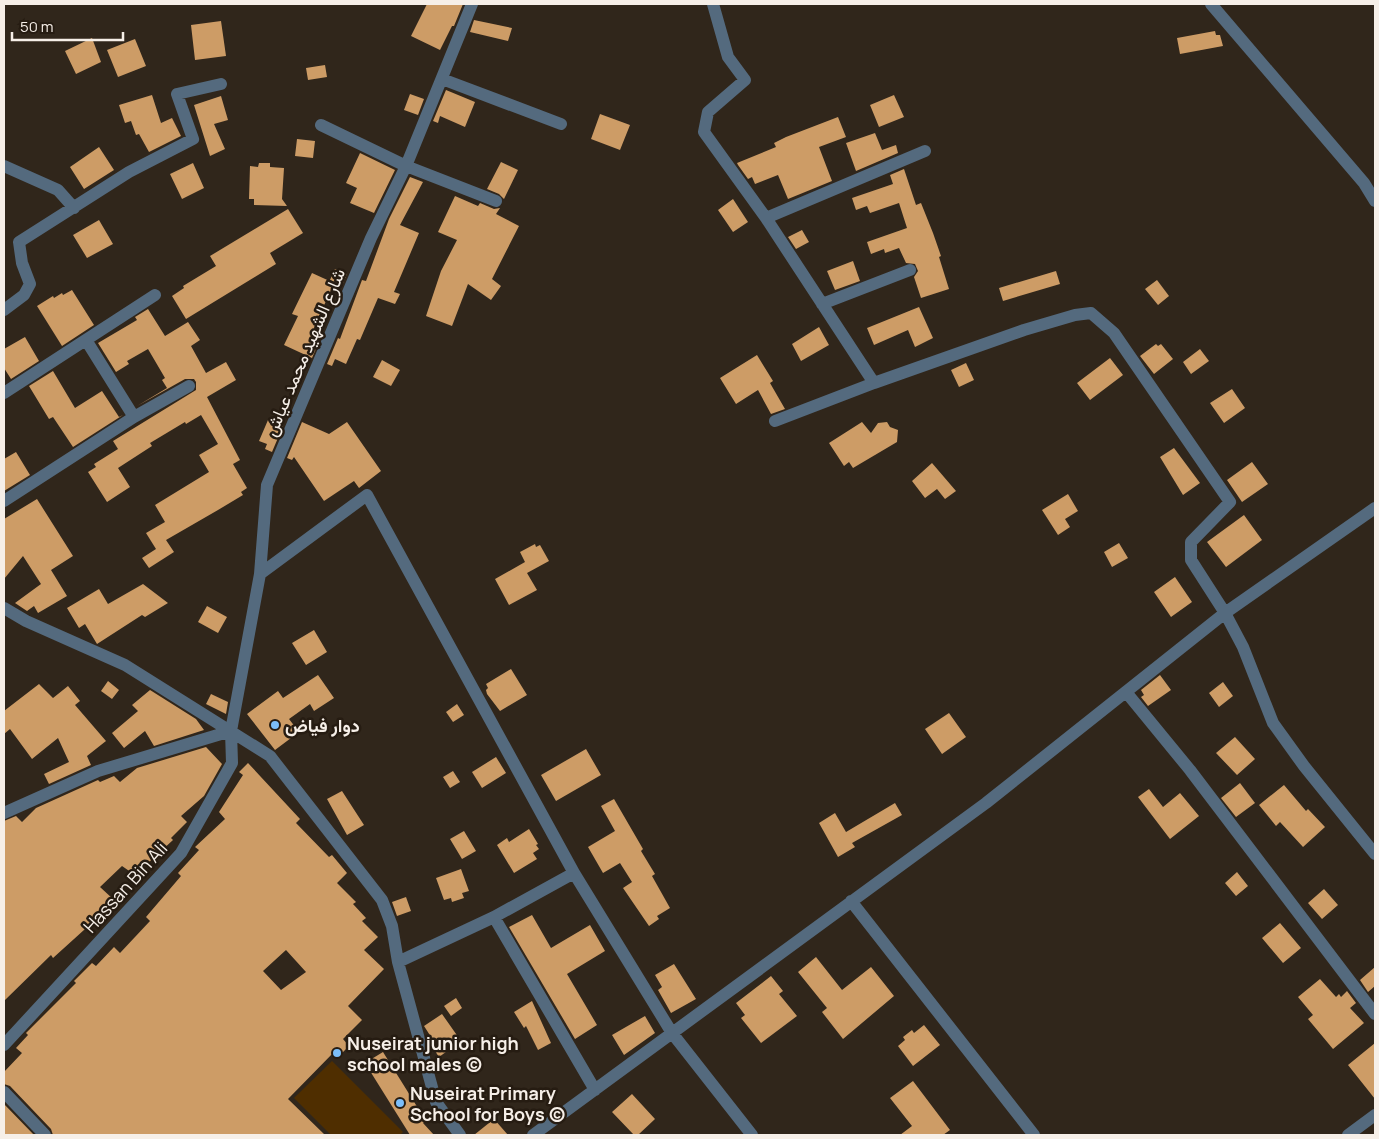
<svg xmlns="http://www.w3.org/2000/svg" width="1379" height="1139" viewBox="0 0 1379 1139" font-family="Manrope,Vazirmatn,sans-serif">
  <style>
    .green { fill: #4f2e00 }
    .building { fill: #cd9c66; fill-rule: evenodd }
    .lines { fill: none; stroke-linecap: round; stroke-linejoin: round }
    .minor { stroke: #546a7e; stroke-width: 12 }
    .tertiary { stroke: #546a7e; stroke-width: 12 }
    .poi-dot { fill: #7cbef9; stroke: #261c12; stroke-width: 2 }
    .labels { text-anchor: middle; dominant-baseline: central; stroke-width: 5; stroke-linejoin: round; paint-order: stroke }
    .street-label { font-size: 18px; fill: #f6efe8; stroke: #261c12 }
    .poi-label { font-size: 18px; font-weight: bold; fill: #f6efe8; stroke: #261c12; text-anchor: start }
  </style>
  <rect width="100%" height="100%" fill="#30261b"/>
  <path class="green" d="M332 1061 403 1132 400 1135H331L294 1098Z"/>
  <path class="building" d="M427 4H463L454 26H452L440 50 411 36Z
    M474 20 512 28 508 41 470 32Z
    M221 21 226 56 195 60 191 25Z
    M1215 31 1216 35H1220L1223 46 1180 54 1177 38Z
    M92 38 101 62 76 74 65 51Z
    M135 39 146 66 118 77 107 50Z
    M325 65 327 77 308 80 306 68Z
    M446 90 475 102 465 127 440 116 438 123 433 121Z
    M410 94 424 99 418 115 404 110Z
    M152 95 161 123 172 118 181 136 149 152 139 134 136 135 131 121 125 123 119 105Z
    M894 95 904 117 879 127 870 105Z
    M221 96 228 120 214 124 225 149 210 156 194 105Z
    M600 114 630 125 620 150 591 139Z
    M838 117 846 137 819 147 832 181 788 199 778 175 755 184 752 177 748 179 738 165 737 163 776 147 774 143 786 137Z
    M875 133 882 150 896 145 898 153 856 171 846 143Z
    M297 139 315 141 313 158 295 156Z
    M99 147 114 170 84 189 70 167Z
    M360 153 395 170 374 213 350 203 357 188 346 183Z
    M501 162 518 170 504 199 499 194 487 189Z
    M193 163 204 188 182 199 170 174Z
    M259 163H270V167L284 168 282 199 287 206 254 205V199H249L250 166 258 167Z
    M904 169 916 205 921 203 933 233 941 256 939 257 949 289 921 298 914 277 918 271 915 264 906 263 899 248 885 253 884 249 871 254 867 242 907 228 899 203 870 213 867 206 856 210 852 198 893 184 890 175Z
    M410 177 423 182 400 225 419 233 394 292 400 294 395 304 378 298 360 340 357 339 346 364 335 359 332 366 327 364 338 338 340 339 362 280 366 281 389 219Z
    M455 196 478 206 480 203 494 209 500 208 496 214 519 226 492 279 501 286 491 300 468 284 452 326 426 316 441 271 457 240 438 232Z
    M733 199 748 222 733 232 718 210Z
    M288 209 303 233 270 253 276 264 186 319 172 296 184 288 183 286 216 266 210 256Z
    M99 220 113 244 87 258 73 235Z
    M802 230 809 242 796 249 788 237Z
    M853 261 860 281 835 290 827 271Z
    M335 269 347 274 342 285 330 280Z
    M1056 271 1060 284 1003 301 999 288Z
    M312 273 334 283 314 328 323 332 312 358 284 345 298 316 292 314Z
    M1157 280 1169 296 1158 305 1145 289Z
    M72 290 94 325 62 346 37 306 53 296 54 298 62 293 63 295Z
    M919 307 933 338 915 347 908 330 874 345 867 328Z
    M148 309 165 336 188 322 200 340 191 346 206 373 226 362 236 380 207 397 240 460 233 464 247 488 241 492 243 495 218 510 166 540 174 552 149 568 142 558 156 549 146 533 165 522 155 505 209 472 199 455 218 444 201 415 186 424 185 422 150 443 152 446 118 468 130 487 107 502 88 472 96 467 94 464 118 449 113 441 196 390V382L194 379H185L137 406 167 388 162 380 165 378 148 349 127 361 129 364 116 372 98 343 137 320 135 317Z
    M819 327 829 345 801 361 792 344Z
    M25 337 39 361 11 379 4 368V349Z
    M1156 344 1158 346 1161 344 1173 359 1154 374 1140 356Z
    M1200 349 1209 361 1191 374 1183 362Z
    M757 355 773 381 770 383 785 409 771 414 758 390 736 404 720 378Z
    M1110 358 1123 375 1090 400 1077 383Z
    M382 360 400 370 391 386 373 377Z
    M966 363 974 380 959 387 951 370Z
    M53 371 75 408 102 391 119 417 123 415 73 447 53 417 49 419 29 386Z
    M1232 389 1245 408 1224 423 1210 403Z
    M268 420 283 426 272 452 265 449 267 444 259 441Z
    M302 422 329 434 347 422 381 471 359 488 354 481 324 501 294 457 292 460 287 458Z
    M862 422 871 433 878 423 887 422 890 427 898 430 897 442 853 468 849 462 844 466 829 443Z
    M1174 448 1200 483 1183 495 1160 457Z
    M16 452 30 475 4 491V459Z
    M1252 462 1268 484 1242 502 1227 480Z
    M932 463 956 491 945 499 937 489 925 498 912 481Z
    M1068 494 1078 511 1065 519 1070 527 1058 535 1042 510Z
    M37 499 73 556 51 570 67 596 38 613 34 606 27 611 15 603 41 584 23 556 4 579V519Z
    M1244 515 1262 540 1226 567 1207 542Z
    M1119 543 1128 558 1112 567 1104 552Z
    M535 544 536 547 540 545 549 561 527 573 537 590 509 605 495 579 525 562 520 552Z
    M1175 577 1192 602 1171 617 1154 592Z
    M143 584 168 603 145 617 142 615 97 644 85 624 79 628 67 608 99 589 108 604Z
    M207 606 227 617 218 633 198 622Z
    M314 630 327 652 306 665 292 643Z
    M511 669 527 695 500 711 487 694 486 690 488 688 486 684Z
    M318 675 334 698 314 711 310 704 289 719 299 732 275 750 247 714 278 691 283 698Z
    M1160 675 1171 690 1148 706 1141 697 1144 695 1141 690Z
    M108 681 119 690 112 699 101 691Z
    M1223 682 1233 696 1219 707 1209 693Z
    M39 684 53 698 68 686 80 701 75 705 106 741 87 756 91 765 49 784 44 774 69 762 58 738 32 759 10 729 4 734V711Z
    M150 690 196 719 204 730 154 746 145 731 124 748 112 733 138 711 132 705Z
    M211 694 228 702 226 714 206 704Z
    M457 704 464 715 453 722 446 712Z
    M949 713 966 737 942 754 925 729Z
    M1235 737 1255 759 1237 775 1216 753Z
    M206 747 222 764 204 796 181 816 187 822 171 838 173 840 135 875 122 866 100 887 113 899 95 920 53 958 51 955 4 1001V821L16 816 22 822 36 808 98 780 100 782 114 776 120 782 137 768Z
    M586 749 601 775 556 801 541 775Z
    M496 757 506 773 482 788 472 772Z
    M248 763 300 819 296 823 329 857 332 855 347 873 337 883 356 902 353 904 366 918 362 921 378 937 364 950 384 969 348 1006 362 1020 343 1039 349 1046 340 1055 336 1050 288 1099 325 1135H53L51 1129 10 1086 4 1084V1072L22 1053 16 1048 28 1035 26 1033 76 983 74 981 92 963 96 966 114 947 120 953 150 921 146 917 181 876 178 873 199 850 195 847 225 819 219 812 243 775 239 772ZM286 950 306 972 281 990 263 971Z
    M453 771 460 782 450 788 443 777Z
    M1240 783 1255 803 1236 817 1221 798Z
    M1284 785 1306 811 1308 809 1325 827 1303 847 1280 822 1276 826 1259 805Z
    M1149 789 1163 807 1180 793 1199 816 1170 839 1138 797Z
    M342 791 364 825 347 835 327 799Z
    M614 799 643 849 641 851 655 874 652 876 670 908 657 916 659 919 649 926 623 888 632 882 620 863 603 873 588 847 615 831 601 806Z
    M895 803 902 815 852 843 855 847 838 857 819 823 835 813 846 832Z
    M529 829 538 844 536 845 539 849 533 853 537 859 514 873 497 845 507 838 509 842Z
    M464 831 476 851 462 859 450 839Z
    M461 869 469 891 462 893 464 898 452 902 451 898 444 900 436 878Z
    M1237 872 1248 886 1236 896 1225 883Z
    M1324 889 1338 905 1322 919 1308 903Z
    M406 897 411 911 397 916 392 902Z
    M532 915 551 948 590 925 605 951 567 974 597 1025 575 1039 509 927Z
    M1280 923 1301 948 1283 963 1262 938Z
    M816 957 842 990 871 967 894 996 843 1039 822 1012 827 1008 798 972Z
    M674 964 696 999 671 1013 658 990 662 987 655 975Z
    M1375 967V986L1368 992 1360 980Z
    M771 976 783 991 779 994 797 1016 761 1043 741 1018 745 1015 736 1003Z
    M1320 979 1336 997 1339 994 1341 997 1347 991 1356 1003 1350 1008 1364 1023 1333 1049 1308 1019 1313 1015 1298 997Z
    M456 998 462 1008 451 1016 444 1006Z
    M532 1001 551 1043 538 1050 526 1026 524 1028 514 1012Z
    M442 1014 461 1041 439 1057 429 1042 433 1040 424 1026Z
    M645 1016 655 1033 624 1055 612 1035Z
    M924 1025 940 1045 913 1066 898 1046 905 1040 903 1037 912 1030 914 1033Z
    M1375 1043V1099L1348 1065Z
    M383 1052 426 1121 423 1123 434 1135H410L365 1063Z
    M913 1081 950 1130 943 1135H900L912 1126 890 1098Z
    M632 1094 655 1119 638 1135H634L612 1112Z
    M4 1104 34 1135H4Z
    M494 1119 508 1135H474Z"/>
  <g class="lines">
    <path class="minor" d="M713 4 728 57 745 80 708 112 704 132 766 218 874 383 1024 330 1075 315 1091 313 1114 333 1230 502 1191 542V560L1225 613 1243 647 1273 723 1304 766 1375 854
      M1211 4 1364 183 1375 201
      M442 79 561 124
      M321 125 406 166 496 201
      M4 166 58 190 74 208
      M766 218 925 151
      M822 304 910 270
      M4 310 24 295 30 284 22 263 19 242 129 172 193 139 177 94 221 84
      M86 340 134 417
      M4 393 155 295
      M775 421 874 383
      M4 501 134 417 189 386
      M260 574 367 495 574 873 494 917 398 962
      M4 608 26 621 125 665 270 756 382 900 392 926 398 962 436 1102 460 1135
      M1126 692 1190 770 1375 1014
      M4 813 98 771 231 731
      M574 873 672 1033 752 1135
      M851 901 1034 1135
      M494 917 595 1090
      M4 1045 181 853 232 763 231 731 260 574 267 485 371 238 406 166 472 4
      M4 1092 45 1135
      M533 1135 986 803 1225 613 1375 508"/>
    <path class="tertiary" d="M1348 1135 1375 1115"/>
  </g>
  <g class="poi-dot">
    <circle cx="275" cy="725" r="5"/>
    <circle cx="337" cy="1053" r="5"/>
    <circle cx="400" cy="1103" r="5"/>
  </g>
  <g class="labels">
    <g class="street-label">
      <text transform="translate(304 352) rotate(-67)">شارع الشهيد محمد عياش</text>
      <text transform="translate(125 887) rotate(-48)">Hassan Bin Ali</text>
    </g>
    <g class="poi-label">
      <text x="285" y="725">دوار فياض</text>
      <text x="347" y="1043">Nuseirat junior high<tspan x="347" dy="21">school males (c)</tspan></text>
      <text x="410" y="1093">Nuseirat Primary<tspan x="410" dy="21">School for Boys (c)</tspan></text>
    </g>
  </g>
  <rect width="1379" height="1139" fill="none" stroke="#f6efe8" stroke-width="10"/>
  <path d="M12 32v8h111v-8" fill="none" stroke="#f6efe8" stroke-width="2.5"/>
  <text x="20" y="32" font-size="15" fill="#f6efe8" stroke="#261c12" stroke-width="4" paint-order="stroke">50 m</text>
</svg>
